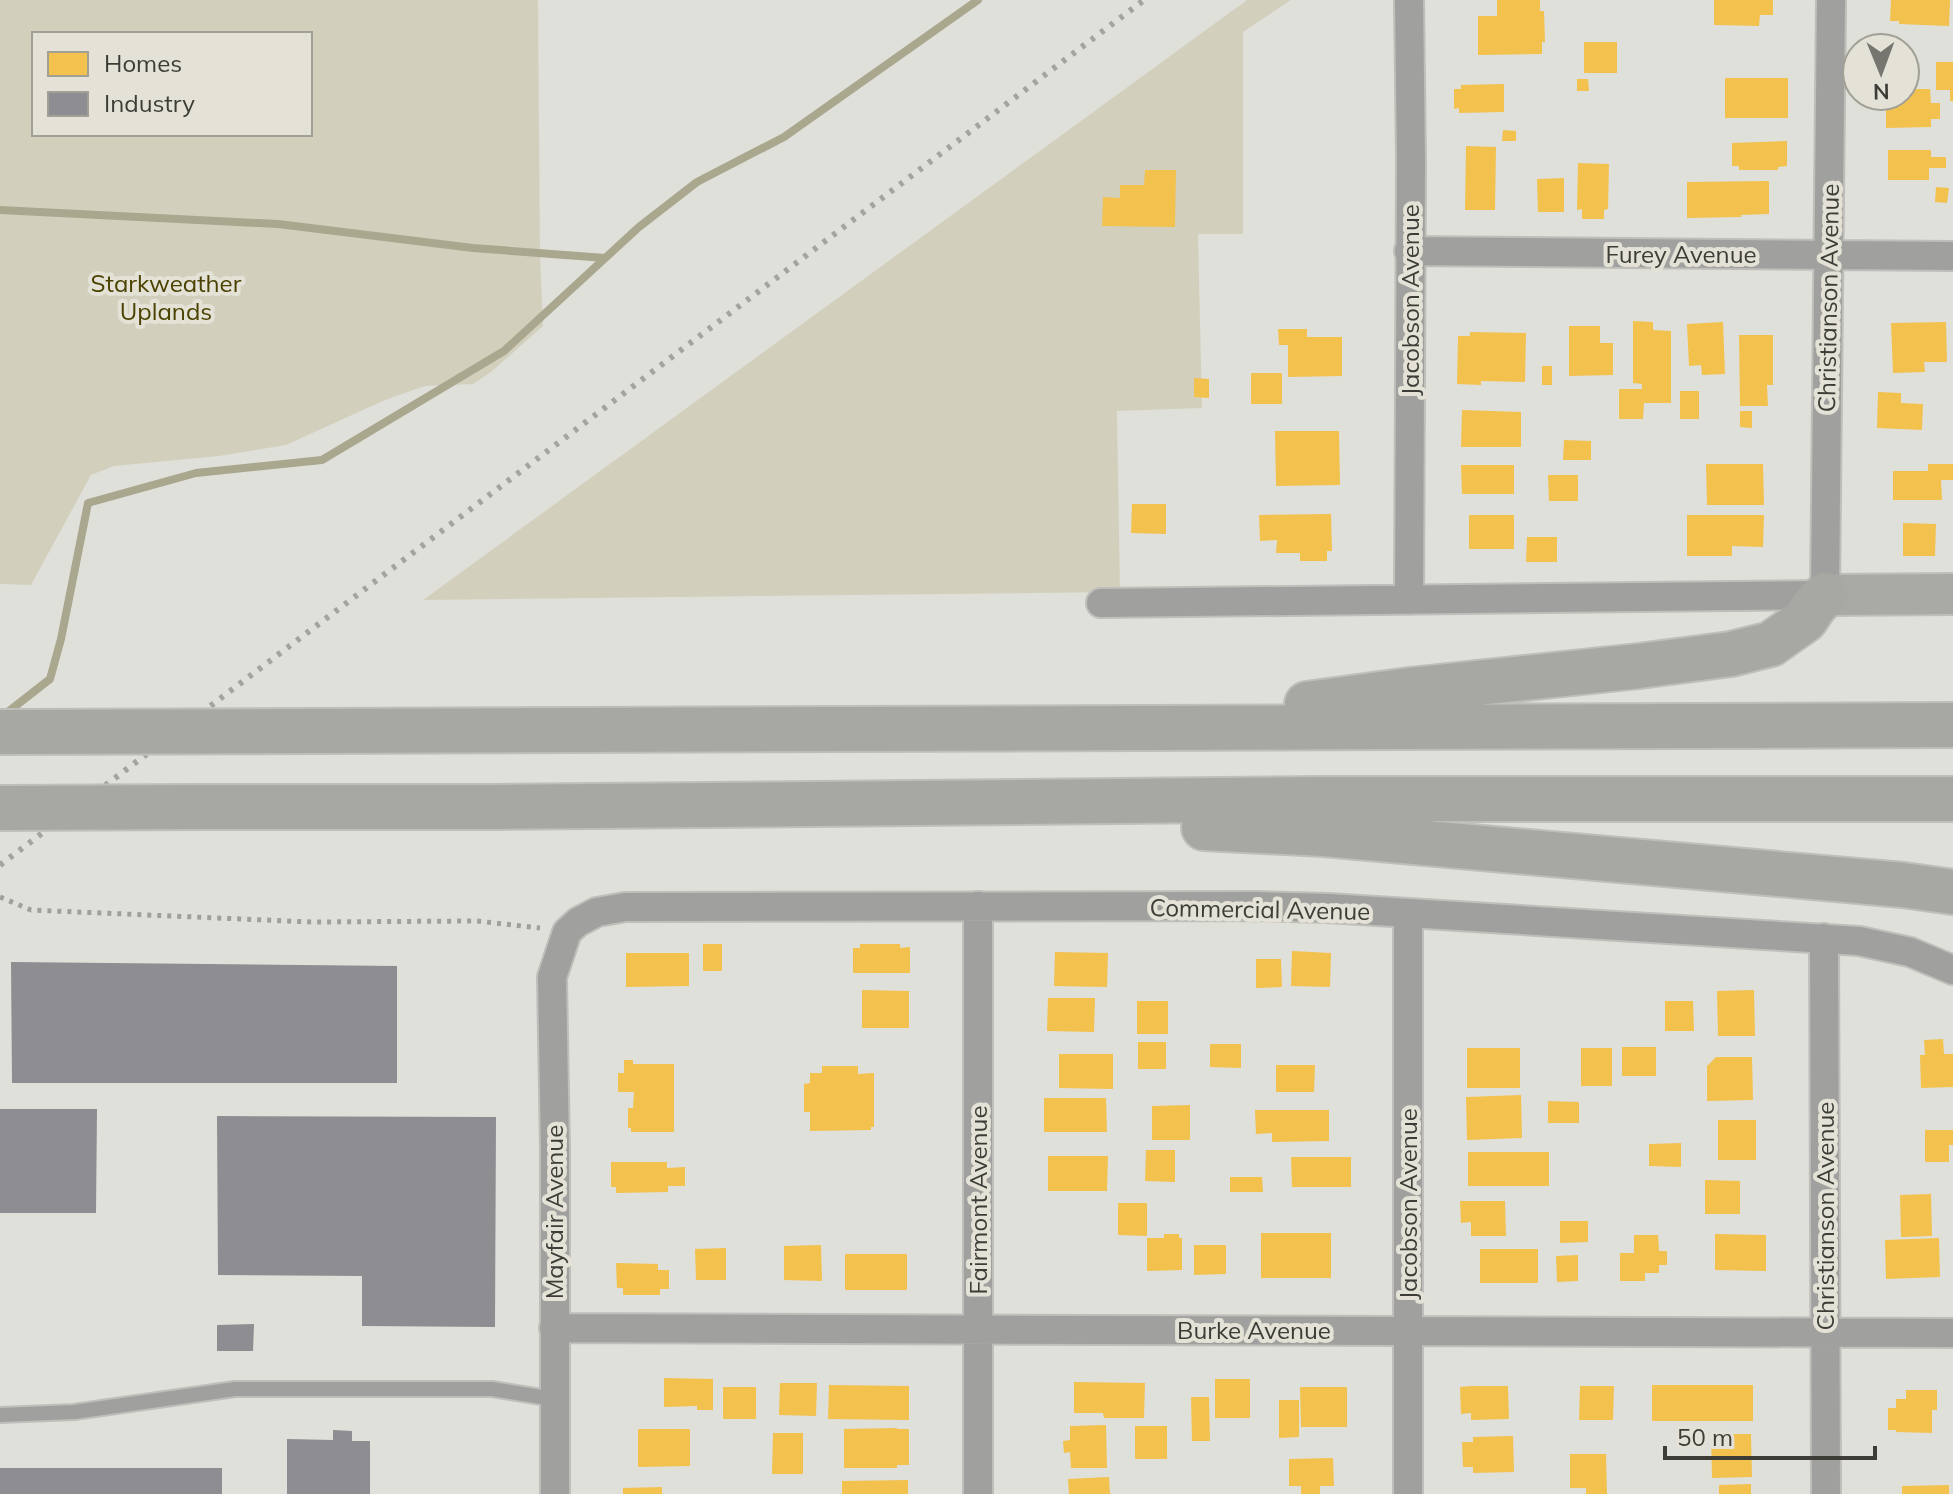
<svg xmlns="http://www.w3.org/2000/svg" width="1953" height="1494" font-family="Mulish,sans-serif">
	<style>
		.green { fill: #d2d0bd; fill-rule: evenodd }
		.homes { fill: #f2c14e }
		.industry { fill: #8d8d92 }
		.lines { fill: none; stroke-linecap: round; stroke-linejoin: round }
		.stream { stroke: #a9a78e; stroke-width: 8 }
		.lane-casing { stroke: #bfbeba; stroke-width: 18 }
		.street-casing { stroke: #bfbeba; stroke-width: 32 }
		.secondary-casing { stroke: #bfbeba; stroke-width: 44 }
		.highway-casing { stroke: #bfbeba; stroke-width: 48 }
		.path { stroke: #a09f9d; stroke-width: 5; stroke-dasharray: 4 6; stroke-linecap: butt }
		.lane { stroke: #a0a09e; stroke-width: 14 }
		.street { stroke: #a0a09e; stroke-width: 28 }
		.secondary { stroke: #a9a9a5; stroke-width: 40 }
		.highway { stroke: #a8a8a3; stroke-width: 44 }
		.rail { stroke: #a4a49f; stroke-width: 6; stroke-dasharray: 4 8; stroke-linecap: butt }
		.highway-bridge-casing { stroke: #bfbeba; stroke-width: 48; stroke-linecap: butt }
		.highway-bridge { stroke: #a8a8a3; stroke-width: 44 }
		.labels { text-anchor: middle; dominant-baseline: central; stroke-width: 8; stroke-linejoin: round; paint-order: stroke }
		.street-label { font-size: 24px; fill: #3d3c37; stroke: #e4e2d6 }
		.park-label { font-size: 24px; fill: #4a4201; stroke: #e4e2d6 }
	</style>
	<rect width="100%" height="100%" fill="#e0e0da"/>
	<path class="green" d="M0,0H538L540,255L543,326L491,372L473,384L425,386L385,400L286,445L219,456L114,466L91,475L31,585L0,584ZM34,34H310V134H34Z
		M1247,0H1291L1243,32V234H1198L1202,408L1117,411L1120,592L423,600Z"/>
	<path class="homes" d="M1497,0H1540V11H1544L1545,42H1542V54L1478,55V16H1497Z
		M1714,0H1773V15H1760L1759,26L1714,25Z
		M1891,0H1950L1949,26L1899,24V21H1890Z
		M1584,42H1617V73H1584Z
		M1936,62H1953V101H1950V90H1936Z
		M1725,78H1788V118H1725Z
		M1577,79H1588L1589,91H1577Z
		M1504,84V112L1459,113V108L1454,109V89H1461V85Z
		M1905,89H1930L1931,103H1940V119H1931V127L1886,128V96H1905Z
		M1503,130L1516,131V141H1502Z
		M1787,141V166L1778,167V170H1739V166H1732V143Z
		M1466,146L1496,147L1495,210H1465Z
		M1888,150H1931V157H1946V168H1929V180H1888Z
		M1578,163L1609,164L1608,209L1604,210V219H1582V209L1577,210Z
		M1145,170H1176L1175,227L1102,226L1103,197L1120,198V185H1144Z
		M1564,178V212H1538L1537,179Z
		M1769,181V214L1741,215V217L1687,218V182Z
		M1936,187L1949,188L1947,203L1935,202Z
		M1633,321L1653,322V330L1671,331V403H1644L1643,419H1619V389H1642V384L1633,383Z
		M1723,322L1725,374L1702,375L1701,365L1689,366L1687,324Z
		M1946,322L1947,362H1924L1925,372L1893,373L1891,323Z
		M1569,326H1600V343H1613V375L1569,376Z
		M1278,329H1307V337H1342V376L1288,377V345H1279Z
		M1470,332L1526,333L1525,382L1481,381V385L1457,384L1458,336H1470Z
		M1739,335H1773V385H1767L1768,406H1740Z
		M1542,366H1552V385H1542Z
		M1251,373H1282V404H1251Z
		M1194,378L1209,379V398L1194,397Z
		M1680,391H1699V419H1680Z
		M1878,392L1901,393V403L1923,404L1922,430L1877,428Z
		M1462,410L1521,412V447H1461Z
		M1740,411H1752V428L1740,427Z
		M1275,431H1339L1340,485L1276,486Z
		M1564,440L1591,441V460H1563Z
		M1706,464H1763L1764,505H1707Z
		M1928,464H1953V480H1941L1942,500H1893V471H1928Z
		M1461,465H1514V494H1462Z
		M1548,475H1578V501H1549Z
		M1132,504H1166V534L1131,533Z
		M1331,514L1332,551H1327V561H1300V553H1276L1277,540L1260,541L1259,515Z
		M1469,515H1514V549H1469Z
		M1687,515H1764L1763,547L1732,546V556H1687Z
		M1903,523L1936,524L1935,556H1903Z
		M1527,537H1557V562H1526Z
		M703,944H722V971H703Z
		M860,944H900V948L910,947V973H853V948H860Z
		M1292,951L1331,953L1330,987L1291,986Z
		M1055,952L1108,953L1107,987L1054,986Z
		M626,953H689V986L626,987Z
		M1256,959H1281L1282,987L1256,988Z
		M862,990L909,991V1028H862Z
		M1754,990L1755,1036H1718L1717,991Z
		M1048,998H1095L1094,1032L1047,1031Z
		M1137,1001H1168V1034H1137Z
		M1665,1001H1693L1694,1031H1665Z
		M1943,1039L1944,1054H1953V1087L1921,1088L1920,1055H1925L1924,1040Z
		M1138,1042H1166V1069H1138Z
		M1210,1044H1241V1068L1210,1067Z
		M1622,1047H1656V1076H1622Z
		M1467,1048H1520V1088H1467Z
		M1581,1048H1612V1086H1581Z
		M1059,1054H1113V1089L1059,1088Z
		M1716,1057H1752L1753,1100L1707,1101V1066Z
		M624,1060H633V1064H674V1132H631V1128H628V1108H633L634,1092H618V1073H624Z
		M1276,1065H1315L1314,1092H1276Z
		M822,1066H858V1074L874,1073V1127H871V1130L810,1131V1112H804V1084L810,1083V1073H822Z
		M1521,1095L1522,1138L1467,1140L1466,1097Z
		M1044,1098H1106L1107,1132H1044Z
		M1548,1101L1579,1102V1123H1548Z
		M1190,1105V1140H1152V1106Z
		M1255,1110H1329V1141L1272,1142V1133L1256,1134Z
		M1718,1120H1756V1160H1718Z
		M1925,1130H1953V1145H1949V1162H1925Z
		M1681,1143V1167L1649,1166V1144Z
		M1146,1150H1175V1182L1145,1181Z
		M1468,1152H1549V1186H1468Z
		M1048,1156H1108L1107,1191H1048Z
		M1291,1157H1351V1187H1292Z
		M611,1162H667V1168L685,1167V1186H668V1192L616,1193V1187H611Z
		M1230,1177H1262L1263,1192H1230Z
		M1705,1180L1740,1181V1214H1705Z
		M1931,1194L1932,1236L1901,1237L1900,1195Z
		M1460,1201H1505L1506,1236H1471V1222L1461,1223Z
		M1118,1203H1147V1236L1118,1235Z
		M1560,1221H1588V1242L1560,1243Z
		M1261,1233H1331V1278H1261Z
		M1164,1234H1179V1238H1182V1270L1147,1271V1238H1164Z
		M1715,1234L1766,1235V1271L1715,1270Z
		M1634,1235H1658L1659,1251H1667V1265H1659V1273H1645V1281H1620V1253H1634Z
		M1939,1238L1940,1277L1886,1279L1885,1240Z
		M821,1245L822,1281L784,1280V1246Z
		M1194,1245H1226V1274L1194,1275Z
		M726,1248V1280H696L695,1249Z
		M1480,1249H1538V1283H1480Z
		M845,1254H907V1290H845Z
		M1578,1255V1281L1557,1282L1556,1256Z
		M616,1263L658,1264V1270H669V1289H660V1295H623V1288H617Z
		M664,1378L713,1379V1410H697V1406L664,1407Z
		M1215,1379H1250V1418H1215Z
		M1074,1382L1145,1383L1144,1418H1104L1103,1413H1074Z
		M780,1383H817L816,1416L779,1415Z
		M829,1385L909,1386V1420L828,1419Z
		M1652,1385H1753V1421H1652Z
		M1471,1386H1508L1509,1419L1471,1420V1413L1461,1414L1460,1387Z
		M1580,1386H1614L1613,1420H1579Z
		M723,1387H756V1419H723Z
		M1300,1387H1347V1427H1301Z
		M1906,1390H1937V1410H1932V1433L1896,1432V1430H1888V1408H1896V1399H1906Z
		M1191,1397H1209L1210,1441H1192Z
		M1279,1400H1299V1437L1279,1438Z
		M1106,1425L1107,1468H1071L1070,1452L1064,1453L1063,1441L1070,1440V1426Z
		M1135,1426H1167V1459H1135Z
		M897,1428V1429H909V1465H897V1468H844V1429Z
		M638,1429H690V1466L638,1467Z
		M773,1433H803V1474H772Z
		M1711,1434H1751L1752,1477L1712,1478Z
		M1513,1436L1514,1472L1473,1473V1467H1463L1462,1442H1473V1437Z
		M1570,1454H1606L1607,1494H1586V1488H1570Z
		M1333,1458L1334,1486H1320V1494H1301V1486H1289V1459Z
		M1109,1477L1110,1494H1069L1068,1479Z
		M908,1480V1494H842V1481Z
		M1751,1484V1494H1719V1485Z
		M1949,1485V1494H1902V1486Z
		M662,1487V1494H623V1488Z"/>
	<path class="industry" d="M11,962L397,966V1083H12Z
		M0,1109H97L96,1213H0Z
		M217,1116L496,1117L495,1327L362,1326V1276L218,1275Z
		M254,1324L253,1351H217V1325Z
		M333,1430L352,1431V1441H370V1494H287V1439L333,1440Z
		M0,1468H222V1494H0Z"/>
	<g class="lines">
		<path class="stream" d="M0,210L278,224L473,248L605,258
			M4,715L50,679L61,639L88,503L196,473L322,460L504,351L639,227L697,182L784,137L978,0"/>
		<g class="lane-casing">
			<path id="lane" d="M0,1415L74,1412L235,1389H492L554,1399"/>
		</g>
		<g class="street-casing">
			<path id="street" d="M1409,251L1953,256
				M1409,600L1411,161L1409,0
				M1101,603L1825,595L1831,0
				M978,906V1494
				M1824,938L1826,1494
				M554,1328L1953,1333
				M555,1494V1151L552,977L567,932L578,922L597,912L625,907L1255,906L1328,908L1859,941L1910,952L1953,970
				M1408,1494V913"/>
		</g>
		<g class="secondary-casing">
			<path id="secondary" d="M1825,595L1953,594"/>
		</g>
		<g class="highway-casing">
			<path id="highway" d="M1307,704L1410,690L1639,666L1731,654L1771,644L1805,620L1815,605L1825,595
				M313,731L1953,725
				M199,807H495L1323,799H1953
				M1204,828L1324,834L1903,885L1953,892"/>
		</g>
		<path class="path" d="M0,897L31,910L311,922L477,921L540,928"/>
		<use href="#lane" class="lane"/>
		<use href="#street" class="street"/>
		<use href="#secondary" class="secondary"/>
		<use href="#highway" class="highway"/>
		<path class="rail" d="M0,865L1144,0"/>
		<g class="highway-bridge-casing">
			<path id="highway-bridge" d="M0,732L313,731
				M0,808L199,807"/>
		</g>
		<use href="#highway-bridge" class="highway-bridge"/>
	</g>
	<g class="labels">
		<g class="street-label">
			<text x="1681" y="254">Furey Avenue</text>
			<text transform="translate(1828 298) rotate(-89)">Christianson Avenue</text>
			<text transform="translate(1410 300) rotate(-90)">Jacobson Avenue</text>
			<text transform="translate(1260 909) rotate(1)">Commercial Avenue</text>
			<text transform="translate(978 1200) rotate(-90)">Fairmont Avenue</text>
			<text transform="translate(1408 1204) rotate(-90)">Jacobson Avenue</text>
			<text transform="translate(554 1212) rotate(-90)">Mayfair Avenue</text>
			<text transform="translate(1825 1216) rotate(-90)">Christianson Avenue</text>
			<text x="1254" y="1330">Burke Avenue</text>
		</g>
		<g class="park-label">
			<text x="166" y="283">Starkweather<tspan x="166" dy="28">Uplands</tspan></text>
		</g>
	</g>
	<rect x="32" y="32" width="280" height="104" fill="#e4e2d6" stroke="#a1a096" stroke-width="2"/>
	<rect x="48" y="52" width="40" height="24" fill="#f2c14e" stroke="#a1a096" stroke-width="2"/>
	<text x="104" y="72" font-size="24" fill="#3d3c37">Homes</text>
	<rect x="48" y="92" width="40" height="24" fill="#8d8d92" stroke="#a1a096" stroke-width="2"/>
	<text x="104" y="112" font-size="24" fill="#3d3c37">Industry</text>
	<g transform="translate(1881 72) rotate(179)"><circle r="38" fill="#e4e2d6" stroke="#a1a096" stroke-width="2"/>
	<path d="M0-6L14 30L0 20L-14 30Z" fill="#767570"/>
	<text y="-12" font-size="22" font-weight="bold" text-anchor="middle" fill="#3d3c37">N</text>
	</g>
	<path d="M1665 1446v12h210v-12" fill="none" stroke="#3d3c37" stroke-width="4"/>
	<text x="1677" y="1446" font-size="24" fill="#3d3c37" stroke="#e4e2d6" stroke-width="6" paint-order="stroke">50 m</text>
</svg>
